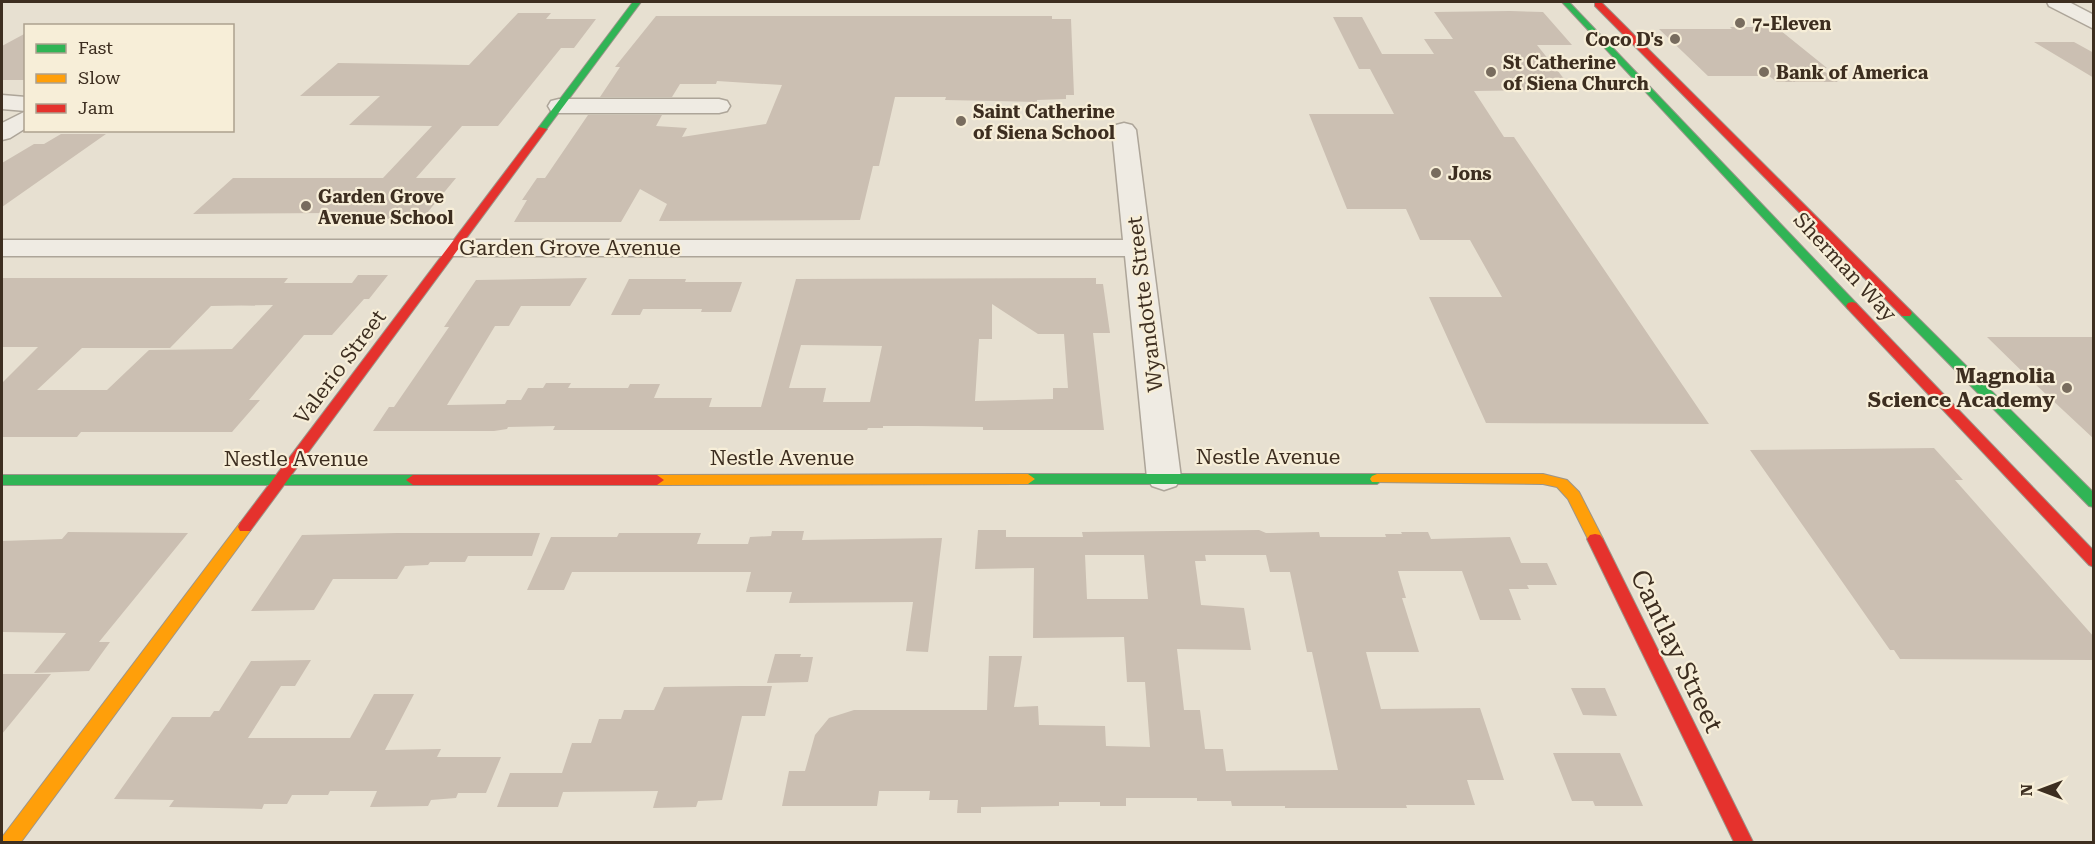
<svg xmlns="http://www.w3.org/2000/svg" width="2095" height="844" font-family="'Roboto Serif',serif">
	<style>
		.building { fill: #cbbfb2; fill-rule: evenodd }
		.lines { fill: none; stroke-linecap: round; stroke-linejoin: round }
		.street-casing { stroke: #ada599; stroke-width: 3 }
		.fast-casing { stroke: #9c958a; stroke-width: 2 }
		.slow-casing { stroke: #9c958a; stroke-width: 2 }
		.jam-casing { stroke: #9c958a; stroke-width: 2 }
		.street { fill: #efebe3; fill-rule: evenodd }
		.fast { fill: #30b455; fill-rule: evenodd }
		.slow { fill: #ff9f0a; fill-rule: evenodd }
		.jam { fill: #e5322d; fill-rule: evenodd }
		.poi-dot { fill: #786c5e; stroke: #f7eed8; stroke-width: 2 }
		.labels { text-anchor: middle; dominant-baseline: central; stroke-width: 4.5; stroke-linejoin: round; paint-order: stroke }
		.far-poi-label { font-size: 18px; font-weight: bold; fill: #3d2e20; stroke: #f7eed8; text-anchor: start }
		.street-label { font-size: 21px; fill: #3d2e20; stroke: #f7eed8 }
		.poi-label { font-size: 21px; font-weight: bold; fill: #3d2e20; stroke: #f7eed8; text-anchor: end }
		.near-street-label { font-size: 26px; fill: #3d2e20; stroke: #f7eed8 }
	</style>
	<rect width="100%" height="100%" fill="#e7e0d1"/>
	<path class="building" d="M1510,11L1543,12L1572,45H1537L1569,85L1535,88L1537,90L1474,91L1504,137H1514L1709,424L1486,423L1429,297H1502L1470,240H1420L1406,209H1347L1309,114H1394L1370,69H1359L1333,17H1362L1382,54H1434L1424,39H1453L1434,12Z
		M518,13H551L546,19H596L574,48H561L498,126H462L416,178H456L422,219H326L331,213L193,214L233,178H383L432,126L349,125L380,96H300L338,63L469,65Z
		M656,16H1052V19H1071L1074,95H1066V99L1037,100V102L945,100L946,97H895L879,166H873L860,220L659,221L667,204L640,189L621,222H514L527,200H522L537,178H545L588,115H662L656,126L687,128L682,137L766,124L782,85L717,81L716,84H680L672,97H600L620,67H615Z
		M1730,27H1776L1827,68H1820L1838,82H1777L1769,76H1708L1659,29H1732Z
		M26,33V80H2V46Z
		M2034,42H2074L2094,53V78Z
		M61,134H106L2,207V163L34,144H44Z
		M358,275H388L369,299H364L332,335H304L249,400H260L232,432H81L77,437H2V383L38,347H2V278H288L284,283H352ZM273,305L232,349L149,350L107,390H37L82,348H170L211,306Z
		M587,278L570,306H521L509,326H495L447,405L505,404L507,400H521L528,388H543L546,383H571L568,388H628L630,384H660L654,398H712L709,407H761L796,279L1096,278V284H1103L1110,333H1093L1104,430H983V427L918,426H883V428H868L867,430H553L555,426L508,427L507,429L494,431H373L389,407H394L449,327H444L476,280ZM992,304L1038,334H1064L1068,388H1053V399L975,401L979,339H992ZM801,345L882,346L870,402H823L826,388H789Z
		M629,279H686L685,282H742L731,312H701L702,309H643L640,315H611Z
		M1987,337H2094V439L2034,383Z
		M1934,448L1963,480H1955L2094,637V660L1900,659L1894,650H1890L1750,450Z
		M978,530H1006V537H1083L1082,532L1259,530L1266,533L1319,532L1320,537H1386L1385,534H1402L1401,532H1428L1431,539L1510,537L1521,563H1547L1557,585H1527L1529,589H1509L1521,620H1480L1462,571H1398L1406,598H1402L1419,652H1366L1381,709L1480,708L1504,780H1467L1475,805H1406L1407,808H1285V806H1232L1231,801H1197V798H1126V806H1100V802H1059V806L981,807V813H957L958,800H929L930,791H879L877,806H782L789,771H805L815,735L829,718L854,710H987L989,656H1022L1014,707L1038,706L1039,725L1105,726L1106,746L1150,747L1145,682H1127L1124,637L1033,638L1034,568L975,569ZM1085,555H1144L1148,599H1087ZM1205,555H1266L1270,572H1290L1307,652H1312L1338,770L1226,771L1223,749H1205L1200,710H1184L1177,649L1251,650L1244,608L1201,605L1195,561H1206Z
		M772,531H804L802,540L942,538L928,652L906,651L913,602L789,603L792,592H746L751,572H572L564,590H527L551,537H617L619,533H701L697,544H748L750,537L771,536Z
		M68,532L188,533L99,642H110L89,671L34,673L66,633L2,632V541L62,539Z
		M397,533H540L532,556H468L465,562H430L428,565L405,566L397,579H333L314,610L251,611L302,535Z
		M775,654H801L800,657H813L808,682L767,683Z
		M311,660L295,686H281L248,738H350L374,694H414L385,750L441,749L437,757H501L486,793H458L456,798L431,800L428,806L370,807L377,791H330L328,795H292L287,804H264L262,809L169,807L174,800L114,799L172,717H210L214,711H219L251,661Z
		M2,674H51L2,734Z
		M739,686H772L765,716H742L722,800L698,801L696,807L653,808L658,791L563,792L558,807H497L510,773H562L572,743H591L599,719H621L624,710H654L664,687Z
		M1571,688H1605L1617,716L1583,715Z
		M1553,753H1620L1643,806H1595L1593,801H1572Z"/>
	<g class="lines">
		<g class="street-casing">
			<path id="street" d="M2047,2H2069L2094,15V29L2049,6Z
				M2,95L26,97V111L2,109Z
				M559,99H719L727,101L730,106L727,111L719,113H559L551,111L548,106L551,101Z
				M26,111V128L10,138L2,140V123Z
				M1124,123L1132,125L1136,130L1181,478L1176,486L1164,490L1152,486L1147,478L1125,256H2V240H1123L1112,130L1116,125Z"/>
		</g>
		<g class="fast-casing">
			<path id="fast" d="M633,2H641L545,131H539V127Z
				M1562,2H1569L1856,303L1858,306L1856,309H1848Z
				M1906,309L1910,310L2094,493V507L2089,506L1902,316L1900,313Z
				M1028,474H1377L1384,479L1377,484H1028L1021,479Z
				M2,475H413L420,480L413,485H2Z"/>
		</g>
		<g class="slow-casing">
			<path id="slow" d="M1028,474L1035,479L1028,484L657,485L650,480L657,475Z
				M1377,474H1543L1567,480L1579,492L1603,539L1600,543H1590L1568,499L1557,487L1543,484L1372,482L1370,479L1372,476Z
				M245,522L250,523L252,527L250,531L21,842H2L3,836L240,523Z"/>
		</g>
		<g class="jam-casing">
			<path id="jam" d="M1595,2H1601L1910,310L1912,313L1910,316H1902L1595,6Z
				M539,127L547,129L250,531H240L238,527L240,523Z
				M1852,302L1856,303L2094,551V567L2089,565L1848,309L1846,306L1848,303Z
				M413,475H657L664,480L657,485H413L406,480Z
				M1595,534L1600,535L1603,539L1753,842H1734L1587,539L1590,535Z"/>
		</g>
		<use href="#street" class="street"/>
		<use href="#fast" class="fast"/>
		<use href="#slow" class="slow"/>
		<use href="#jam" class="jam"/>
	</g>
	<g class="poi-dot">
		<circle cx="1740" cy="23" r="6"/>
		<circle cx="1675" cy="39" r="6"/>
		<circle cx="1491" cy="72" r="6"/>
		<circle cx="1764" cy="72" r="6"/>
		<circle cx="961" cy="121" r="6"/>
		<circle cx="1436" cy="173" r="6"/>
		<circle cx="306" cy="206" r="6"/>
		<circle cx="2067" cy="388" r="6"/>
	</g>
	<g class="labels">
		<g class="far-poi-label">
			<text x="1752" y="23">7-Eleven</text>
			<text x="1663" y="39" text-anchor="end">Coco D's</text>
			<text x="1503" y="62">St Catherine<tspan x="1503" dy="21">of Siena Church</tspan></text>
			<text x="1776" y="72">Bank of America</text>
			<text x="973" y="111">Saint Catherine<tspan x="973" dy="21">of Siena School</tspan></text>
			<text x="1448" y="173">Jons</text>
			<text x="318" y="196">Garden Grove<tspan x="318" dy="21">Avenue School</tspan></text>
		</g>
		<g class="street-label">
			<text x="570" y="248">Garden Grove Avenue</text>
			<text transform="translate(1845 267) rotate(47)">Sherman Way</text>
			<text transform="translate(1145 304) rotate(-97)">Wyandotte Street</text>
			<text transform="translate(340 367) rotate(-53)">Valerio Street</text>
			<text x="1268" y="457">Nestle Avenue</text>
			<text x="782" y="458">Nestle Avenue</text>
			<text x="296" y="459">Nestle Avenue</text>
		</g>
		<g class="poi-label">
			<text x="2055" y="376">Magnolia<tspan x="2055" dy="24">Science Academy</tspan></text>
		</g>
		<g class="near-street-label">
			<text transform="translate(1677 651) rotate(64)">Cantlay Street</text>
		</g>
	</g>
	<rect width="2095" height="844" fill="none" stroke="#3d2e20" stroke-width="6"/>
	<rect x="24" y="24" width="210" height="108" fill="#f7eed8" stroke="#ada18e" stroke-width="1.5"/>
	<rect x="36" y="44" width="30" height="9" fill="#30b455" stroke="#ada18e" stroke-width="1.5"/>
	<text x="78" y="54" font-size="18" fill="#3d2e20">Fast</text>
	<rect x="36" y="74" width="30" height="9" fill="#ff9f0a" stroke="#ada18e" stroke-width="1.5"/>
	<text x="78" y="84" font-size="18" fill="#3d2e20">Slow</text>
	<rect x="36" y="104" width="30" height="9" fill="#e5322d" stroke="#ada18e" stroke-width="1.5"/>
	<text x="78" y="114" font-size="18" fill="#3d2e20">Jam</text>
	<g transform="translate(2041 790) rotate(270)" stroke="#f7eed8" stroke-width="4.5" paint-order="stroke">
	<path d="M0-4.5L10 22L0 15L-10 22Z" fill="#3d2e20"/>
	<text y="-9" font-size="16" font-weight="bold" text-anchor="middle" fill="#3d2e20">N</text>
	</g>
</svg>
